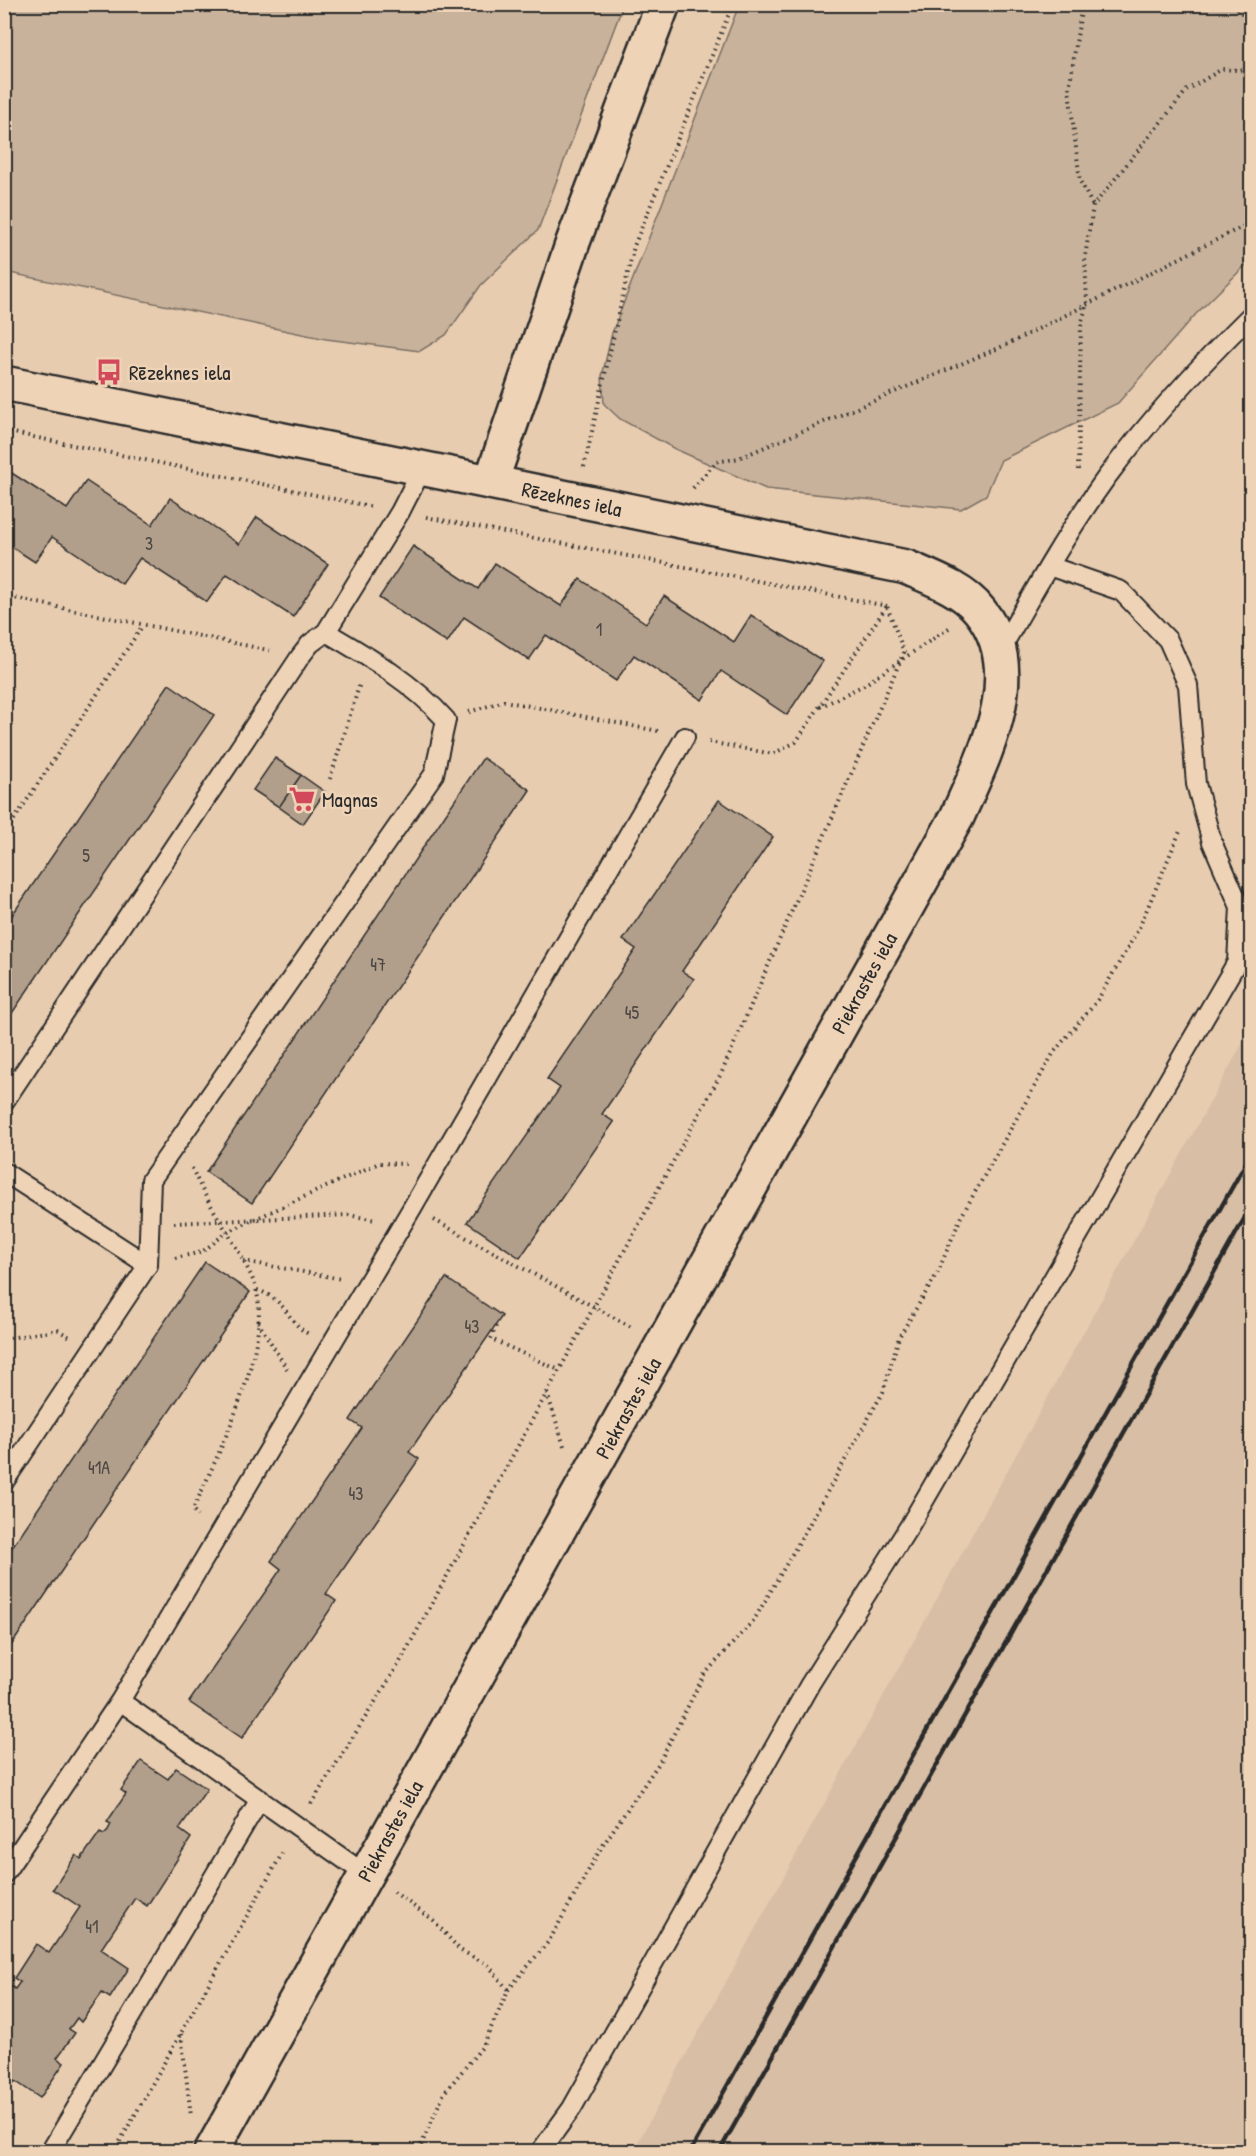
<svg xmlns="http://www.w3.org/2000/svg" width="1256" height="2156" font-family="'Patrick Hand',sans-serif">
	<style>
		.built { fill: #d7bea5 }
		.green { fill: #c8b29b; stroke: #7a6e63; stroke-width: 1.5 }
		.building { fill: #b29f8b; stroke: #2b2b2b; stroke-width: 1.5 }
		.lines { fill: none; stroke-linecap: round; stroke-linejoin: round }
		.service-casing { stroke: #2b2b2b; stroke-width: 22 }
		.minor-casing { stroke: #2b2b2b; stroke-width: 38 }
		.path { stroke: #2b2b2b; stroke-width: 4; stroke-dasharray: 1.5 4.5; stroke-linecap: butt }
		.service { stroke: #efd3b6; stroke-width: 18 }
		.minor { stroke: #efd3b6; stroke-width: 33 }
		.rail { stroke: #2b2b2b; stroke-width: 4.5 }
		.labels { text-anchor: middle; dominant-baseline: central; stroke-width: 5; stroke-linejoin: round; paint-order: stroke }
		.number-label { font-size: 18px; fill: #4d4843 }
		.poi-label { font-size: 21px; fill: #2b2b2b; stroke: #efd3b6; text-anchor: start }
		.street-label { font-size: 21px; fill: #2b2b2b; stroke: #efd3b6 }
	</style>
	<rect width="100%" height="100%" fill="#e7ccb0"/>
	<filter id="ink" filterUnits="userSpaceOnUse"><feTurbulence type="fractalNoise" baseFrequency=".0167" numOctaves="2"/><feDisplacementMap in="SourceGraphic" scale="12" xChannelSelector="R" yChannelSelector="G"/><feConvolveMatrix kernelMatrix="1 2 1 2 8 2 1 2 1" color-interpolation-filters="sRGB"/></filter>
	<g filter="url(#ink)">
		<path class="built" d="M1251,1028V2151H633Z"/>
		<path class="green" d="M5,4H623V5L538,230L481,285L446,335L420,351L326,339L5,272Z
			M739,5H1251V260L1196,314L1118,403L1001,460L986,495L961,509L766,489L675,449L620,419L604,404L602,376L612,333Z"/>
		<path class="building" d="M4,468L67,509L86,481L152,525L170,498L239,544L257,517L328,564L293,617L227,574L207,602L140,558L122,584L52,537L35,562L4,542Z
			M413,546L478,589L495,563L561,606L580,579L646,623L664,596L734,642L751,615L823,661L787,715L721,671L702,700L634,655L616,681L546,635L529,660L464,617L447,643L379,598Z
			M169,684L214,715L4,1025V927Z
			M275,758L301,775L279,807L253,790Z
			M483,758L530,790L252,1203L206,1172Z
			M301,775L325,792L303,824L279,807Z
			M719,800L773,837L682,971L694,979L602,1114L614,1122L520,1258L467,1222L560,1088L547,1079L636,949L623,940Z
			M205,1262L250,1292L4,1656V1559Z
			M446,1278L502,1316L409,1452L419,1459L326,1594L336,1601L242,1738L189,1702L281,1569L271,1561L362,1428L350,1420Z
			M141,1761L168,1779L176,1768L207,1789L179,1829L191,1838L147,1906L135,1898L101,1949L129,1968L110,1998L102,1993L81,2022L77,2018L69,2029L75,2033L57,2058L64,2063L40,2098L15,2081L4,2096V1989L8,1984L15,1989L20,1982L14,1978L36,1944L49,1953L80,1907L53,1889L76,1855L81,1859L100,1832L104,1834L108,1830L111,1824L107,1822L126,1794L121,1790Z"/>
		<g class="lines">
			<g class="service-casing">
				<path id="service" d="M1001,649C1034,591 1067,532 1106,478C1150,419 1200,365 1252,314
					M4,1102L300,657L310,644L326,632L400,512L422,469
					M4,1172L148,1265
					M4,1482L148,1265L151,1180L434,774L446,720C413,683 369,657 326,632
					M120,1701L365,1874
					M4,1874L120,1701L412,1208L685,737
					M50,2152L260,1799
					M540,2152L572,2108L810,1684L910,1525L1237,962L1240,907L1212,842L1196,784L1188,685L1168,640L1121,591L1049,566"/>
			</g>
			<g class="minor-casing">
				<path id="minor" d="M4,383L906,567C931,578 963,589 980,611C1029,672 984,756 957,817L211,2152
					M491,482L573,242L663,4"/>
			</g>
			<path class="path" d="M1082,4L1069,90L1080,181L1093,206
				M1233,4L1252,24
				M4,431L374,507
				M584,467L634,246L733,4
				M1078,470L1081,326L1087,303L1085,257L1093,206L1187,90L1222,69L1252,71
				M693,488L716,462L739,458L1008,344L1252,222
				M426,517L887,606
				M4,596L273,651
				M820,707L864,685L949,628
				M469,712L504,701L658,731
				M709,742L773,754L796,742L886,607
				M330,779L360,683
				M4,835L143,625
				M192,1168C208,1207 236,1241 253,1280C278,1337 217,1456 193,1510L198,1516
				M434,1220L633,1328
				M174,1223L348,1215L376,1220
				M175,1258L202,1252L226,1233L255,1219L379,1163L409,1164
				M243,1261L342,1279
				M257,1290C288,1300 287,1323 309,1334
				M258,1322L287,1369
				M496,1326L491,1339L559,1370
				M4,1339L58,1330L70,1337
				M547,1393L565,1449
				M311,1804L400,1662L722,1072L904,652L887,606
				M394,1892L434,1921L460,1950L488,1965L508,1990L483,2046L444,2093L418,2152
				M508,1990L549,1941L601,1848L659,1763L704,1675L754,1620L806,1530L883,1392L899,1337L937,1274L961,1217L1054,1052L1097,1001L1139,928L1181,829
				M181,2034L191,2116
				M114,2152L284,1850"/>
			<use href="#service" class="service"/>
			<use href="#minor" class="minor"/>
			<path class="rail" d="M690,2152L1252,1152
				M719,2152L1252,1205"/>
		</g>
	</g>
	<defs>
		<g id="bus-bare" transform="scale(2.07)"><path d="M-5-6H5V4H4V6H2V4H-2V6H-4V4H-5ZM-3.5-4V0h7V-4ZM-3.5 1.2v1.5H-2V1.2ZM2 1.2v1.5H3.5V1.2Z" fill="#d1495b" stroke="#efd3b6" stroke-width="2.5" paint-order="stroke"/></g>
		<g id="supermarket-bare" transform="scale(2.07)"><path d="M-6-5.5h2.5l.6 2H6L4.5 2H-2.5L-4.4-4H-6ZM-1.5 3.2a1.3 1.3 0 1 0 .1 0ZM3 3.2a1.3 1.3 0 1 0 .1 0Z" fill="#d1495b" stroke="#efd3b6" stroke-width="2.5" paint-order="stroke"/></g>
	</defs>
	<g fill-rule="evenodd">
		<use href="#bus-bare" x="109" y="372"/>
		<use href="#supermarket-bare" x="302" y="799"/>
	</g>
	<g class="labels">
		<g class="number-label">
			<text x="149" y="543">3</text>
			<text x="599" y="629">1</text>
			<text x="86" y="855">5</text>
			<text x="378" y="964">47</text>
			<text x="632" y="1012">45</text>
			<text x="472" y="1326">43</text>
			<text x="99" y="1467">41A</text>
			<text x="356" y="1493">43</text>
			<text x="92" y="1926">41</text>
		</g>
		<g class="poi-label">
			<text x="129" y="372">Rēzeknes iela</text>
			<text x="322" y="799">Magnas</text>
		</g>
		<g class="street-label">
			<text transform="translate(572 499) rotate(12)">Rēzeknes iela</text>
			<text transform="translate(864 983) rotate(-61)">Piekrastes iela</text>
			<text transform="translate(628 1408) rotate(-61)">Piekrastes iela</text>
			<text transform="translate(390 1831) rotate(-61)">Piekrastes iela</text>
		</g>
	</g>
	<rect width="1256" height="2156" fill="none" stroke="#efd3b6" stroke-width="24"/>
	<rect x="12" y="12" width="1232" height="2132" fill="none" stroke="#2b2b2b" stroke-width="2" filter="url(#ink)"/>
</svg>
